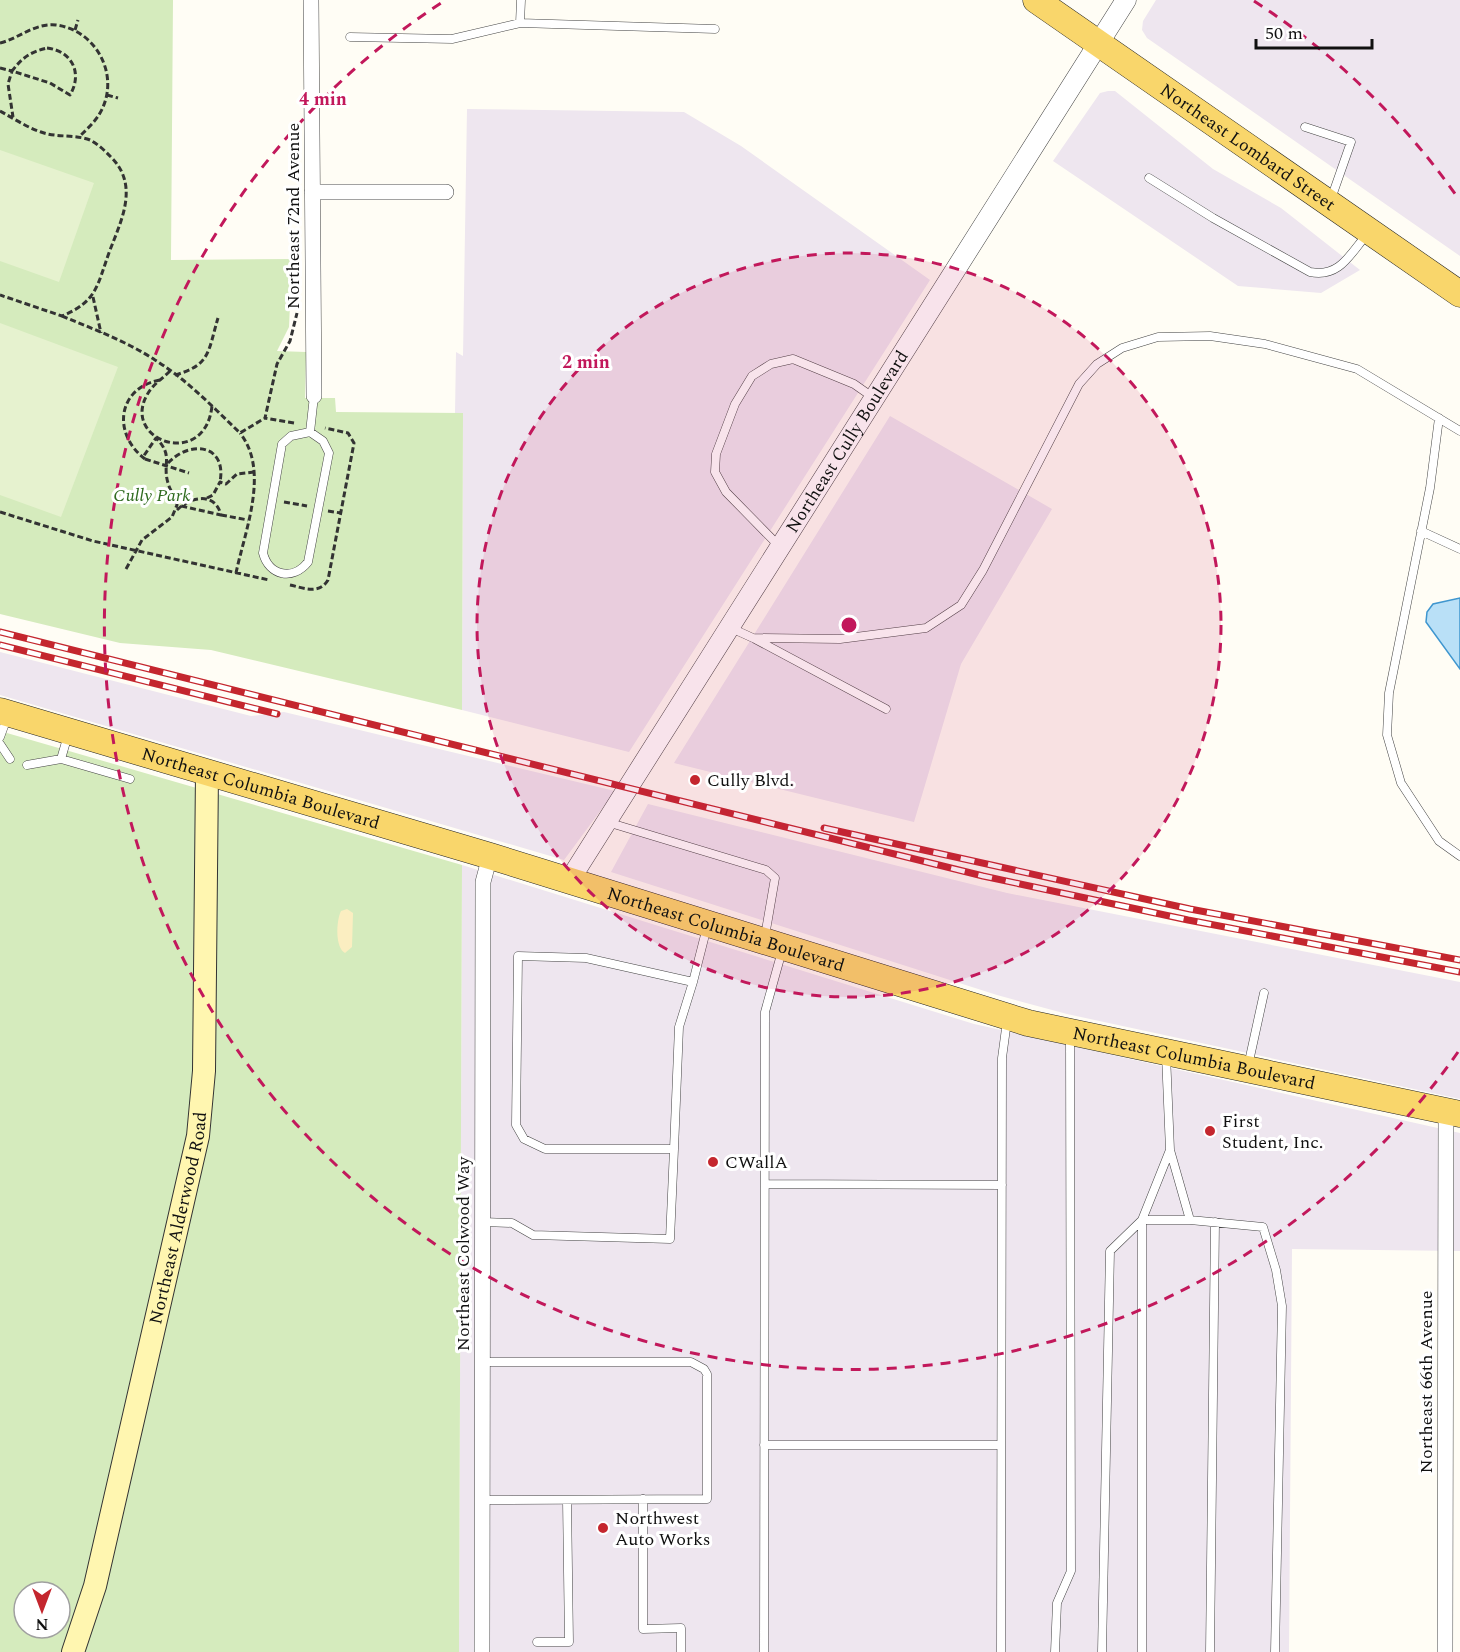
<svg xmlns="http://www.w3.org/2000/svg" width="1460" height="1652" font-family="Spectral,serif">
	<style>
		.industrial { fill: #eee6ef }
		.green { fill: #d5ebbd; fill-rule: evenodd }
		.sand { fill: #fbeec1 }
		.pitch { fill: #e6f2cf }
		.water { fill: #b9e0f7; stroke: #3f96cf; stroke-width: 1.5 }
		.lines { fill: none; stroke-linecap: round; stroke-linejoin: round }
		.service-casing { stroke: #444; stroke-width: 9 }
		.minor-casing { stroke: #444; stroke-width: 16 }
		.tertiary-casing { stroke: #444; stroke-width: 21 }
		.secondary-casing { stroke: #333; stroke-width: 24 }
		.primary-casing { stroke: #222; stroke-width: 27 }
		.path { stroke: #333; stroke-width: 3; stroke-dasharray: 6 3; stroke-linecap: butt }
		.service { stroke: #fff; stroke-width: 8 }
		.minor { stroke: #fff; stroke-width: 15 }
		.tertiary { stroke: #fff; stroke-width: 20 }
		.secondary { stroke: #fff6b0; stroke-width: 22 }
		.primary { stroke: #f9d66b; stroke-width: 26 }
		.rail-casing { stroke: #c4262e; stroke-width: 7 }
		.rail { stroke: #fff; stroke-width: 4.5; stroke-dasharray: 14; stroke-linecap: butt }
		.path-bridge { stroke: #333; stroke-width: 3; stroke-dasharray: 6 3; stroke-linecap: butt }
		.ring { fill: none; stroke: #c2185b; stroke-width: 3; stroke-dasharray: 10 8 }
		.poi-dot { fill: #c4262e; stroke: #fff; stroke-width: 2 }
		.labels { text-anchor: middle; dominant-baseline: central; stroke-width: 6; stroke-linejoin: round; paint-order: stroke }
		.street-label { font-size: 18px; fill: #111; stroke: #fff }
		.park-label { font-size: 18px; font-style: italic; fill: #2f6b1f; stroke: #fff }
		.poi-label { font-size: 18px; fill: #111; stroke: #fff; text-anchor: start }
		.centre { fill: #c2185b; stroke: #fff; stroke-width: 3 }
		.ring-label { font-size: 18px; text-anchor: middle; font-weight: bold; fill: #c2185b; stroke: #fff; stroke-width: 6; stroke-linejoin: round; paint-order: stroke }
	</style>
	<rect width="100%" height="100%" fill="#fffdf5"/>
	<path class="industrial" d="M1156,0H1460V256L1147,38L1142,30L1143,21Z
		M1108,91H1115L1213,169L1281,208L1360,270L1321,293L1238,286L1053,161L1100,93Z
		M467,109L684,112L741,146L930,280L629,752L462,710L463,413H455L456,352L463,356Z
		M890,416L1052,509L961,664L914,822L674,763Z
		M0,652L251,716L284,712L615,791L564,860L0,695Z
		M648,804L1007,893L1460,982V1099L1067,1014L997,995L611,872Z
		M462,865L974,1024L1460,1133V1251L1292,1249L1289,1652H459Z"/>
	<path class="green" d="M0,0H173L171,260L292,259L289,327L277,351L306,352L305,398H335L336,412L463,413L462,710L211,650L120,643L0,614Z
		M0,731L462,865L459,1652H0ZM24,1592H60V1628H24Z"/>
	<path class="sand" d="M347,909L353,913L352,947L345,953C335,948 336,921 341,911Z"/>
	<path class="pitch" d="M0,150L94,183L59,282L0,261Z
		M0,323L118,367L61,517L0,495Z"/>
	<path class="water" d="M1460,598V669L1426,622L1427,612L1433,604Z"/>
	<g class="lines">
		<g class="service-casing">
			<path id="service" d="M520,23L521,0
				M350,37L452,39L520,23L715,29
				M1305,127L1351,142L1331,199
				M1149,178L1213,218L1310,272C1340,278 1350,254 1368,233
				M1439,418L1430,488L1389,693L1387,735L1401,783L1439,841L1460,856
				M310,432L291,436L282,444L263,553C269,576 293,581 308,562L329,453L323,441L310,432L314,396
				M1421,531L1460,549
				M779,546L726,492L715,472L716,454L735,404L752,376L771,364L793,359L854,384L874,398
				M731,628L753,638L840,639L926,628L961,605L983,570L1079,384L1097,364L1122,348L1158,337L1210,336L1265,344L1357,369L1460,431
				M755,639L886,709
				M0,737L7,718
				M0,744L10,759
				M61,759L130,779
				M27,765L61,759L68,735
				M607,822L766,870L775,878L765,936
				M693,982L679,1027L674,1149H545L524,1139L516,1125L518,956L586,958L693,982L707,927
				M1166,1055L1170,1150L1190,1220
				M1248,1066L1264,993
				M765,1184L1002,1185
				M483,1222L512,1223L533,1235L670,1239L674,1149
				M764,1445H1001
				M643,1499V1629L681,1628V1652
				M482,1500L707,1499V1374L704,1369L691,1362H483
				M537,1642H569L567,1500
				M764,1652L765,1012L782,951
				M1001,1652L1002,1058L1007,1021
				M1055,1652L1057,1603L1071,1571L1070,1036
				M1102,1652L1110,1251L1142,1220L1170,1150
				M1142,1652V1220H1190L1263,1227L1276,1270L1282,1306L1275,1652
				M1210,1652L1215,1222"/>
		</g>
		<g class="minor-casing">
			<path id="minor" d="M311,0L314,396
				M312,192H446
				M482,1652L483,882L490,856
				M1445,1652L1446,1111"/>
		</g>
		<g class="tertiary-casing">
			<g id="tertiary">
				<path id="s1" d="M569,881L1126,0"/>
			</g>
		</g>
		<g class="secondary-casing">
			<g id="secondary">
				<path id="s2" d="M73,1652L95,1586L198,1136L204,1071L207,773"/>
			</g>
		</g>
		<g class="primary-casing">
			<g id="primary">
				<path id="s3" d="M1036,0L1460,294"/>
				<path id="s4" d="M0,711L490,856L1028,1023L1460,1114"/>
			</g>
		</g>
		<path class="path" d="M75,30L78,20
			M0,43C20,38 34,23 56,25C97,30 121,77 100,113C95,122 86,130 79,137
			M47,48C72,51 83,73 70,95L50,83L12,71C22,58 30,52 47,48Z
			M0,68L12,71L8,84L13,117
			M107,95L118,98
			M0,111C13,118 26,127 41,132C57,138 74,134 90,140C98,144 105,151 111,157C139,185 122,219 110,250C97,285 98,301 62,316L0,295
			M93,297L101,333
			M62,316C93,329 126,341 155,360C186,379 213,407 240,433L265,418
			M170,371C162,379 152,385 147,395C121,441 205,470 212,406
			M175,375C211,365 208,351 218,318
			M294,423L265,418L277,364L290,341L297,313
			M145,459C112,434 117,388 160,380
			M168,463C191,439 227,445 220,482
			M207,498L213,495L220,482L226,484L237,474L254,472
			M284,502L307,506
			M177,510C190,497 215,491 221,515L181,506
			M328,511L341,513
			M0,512L93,541L269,580
			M221,515L248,520
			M126,569L142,540L172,517L177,505C176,497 170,491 168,483C162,463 174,456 156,438L143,457
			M236,573C245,530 270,471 240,433
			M290,585C304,588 319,595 328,580L354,443L348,433L325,428"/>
		<use href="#service" class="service"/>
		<use href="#minor" class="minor"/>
		<use href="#tertiary" class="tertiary"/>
		<use href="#secondary" class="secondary"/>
		<use href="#primary" class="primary"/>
		<g class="rail-casing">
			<path id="rail" d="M0,632L983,876L1188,920L1460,972
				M0,645L277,714
				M824,828L1190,909L1460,960"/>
		</g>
		<use href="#rail" class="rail"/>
		<path class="path-bridge" d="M145,459L189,473"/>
	</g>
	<circle cx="849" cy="625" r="372" fill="#c2185b" fill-opacity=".12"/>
	<g class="ring">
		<circle cx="849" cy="625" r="372"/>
		<path d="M1458 1052A744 744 0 1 1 444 1M1254 1A744 744 0 0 1 1458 198"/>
	</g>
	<g class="poi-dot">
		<circle cx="695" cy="780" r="6"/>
		<circle cx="1210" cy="1131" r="6"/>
		<circle cx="713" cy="1162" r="6"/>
		<circle cx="603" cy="1528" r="6"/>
	</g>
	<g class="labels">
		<g class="street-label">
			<text stroke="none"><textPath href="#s3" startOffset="258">Northeast Lombard Street</textPath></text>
			<text transform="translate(293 216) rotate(-90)">Northeast 72nd Avenue</text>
			<text stroke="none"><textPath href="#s1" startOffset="520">Northeast Cully Boulevard</textPath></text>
			<text stroke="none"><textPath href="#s4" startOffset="272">Northeast Columbia Boulevard</textPath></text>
			<text stroke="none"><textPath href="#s4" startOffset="758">Northeast Columbia Boulevard</textPath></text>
			<text stroke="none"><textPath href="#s4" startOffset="1244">Northeast Columbia Boulevard</textPath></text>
			<text stroke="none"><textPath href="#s2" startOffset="447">Northeast Alderwood Road</textPath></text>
			<text transform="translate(463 1254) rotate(-90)">Northeast Colwood Way</text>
			<text transform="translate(1426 1382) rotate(-90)">Northeast 66th Avenue</text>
		</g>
		<g class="park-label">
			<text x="152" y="495">Cully Park</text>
		</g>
		<g class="poi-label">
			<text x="707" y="780">Cully Blvd.</text>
			<text x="1222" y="1121">First<tspan x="1222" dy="21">Student, Inc.</tspan></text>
			<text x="725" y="1162">CWallA</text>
			<text x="615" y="1518">Northwest<tspan x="615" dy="21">Auto Works</tspan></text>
		</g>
	</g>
	<circle cx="849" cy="625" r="9" class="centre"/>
	<g class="ring-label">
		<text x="323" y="105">4 min</text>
		<text x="586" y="368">2 min</text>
	</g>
	<g transform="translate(42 1610) rotate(180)"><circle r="28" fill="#ffffff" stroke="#a0a0a0" stroke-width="1.5"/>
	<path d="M0-4.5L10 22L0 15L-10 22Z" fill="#c4262e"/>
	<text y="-9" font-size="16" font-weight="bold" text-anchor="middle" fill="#111111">N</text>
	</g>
	<path d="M1256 39v9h116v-9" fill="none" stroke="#111111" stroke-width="3"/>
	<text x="1265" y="39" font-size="18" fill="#111111" stroke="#ffffff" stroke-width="4.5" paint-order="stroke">50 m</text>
</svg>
